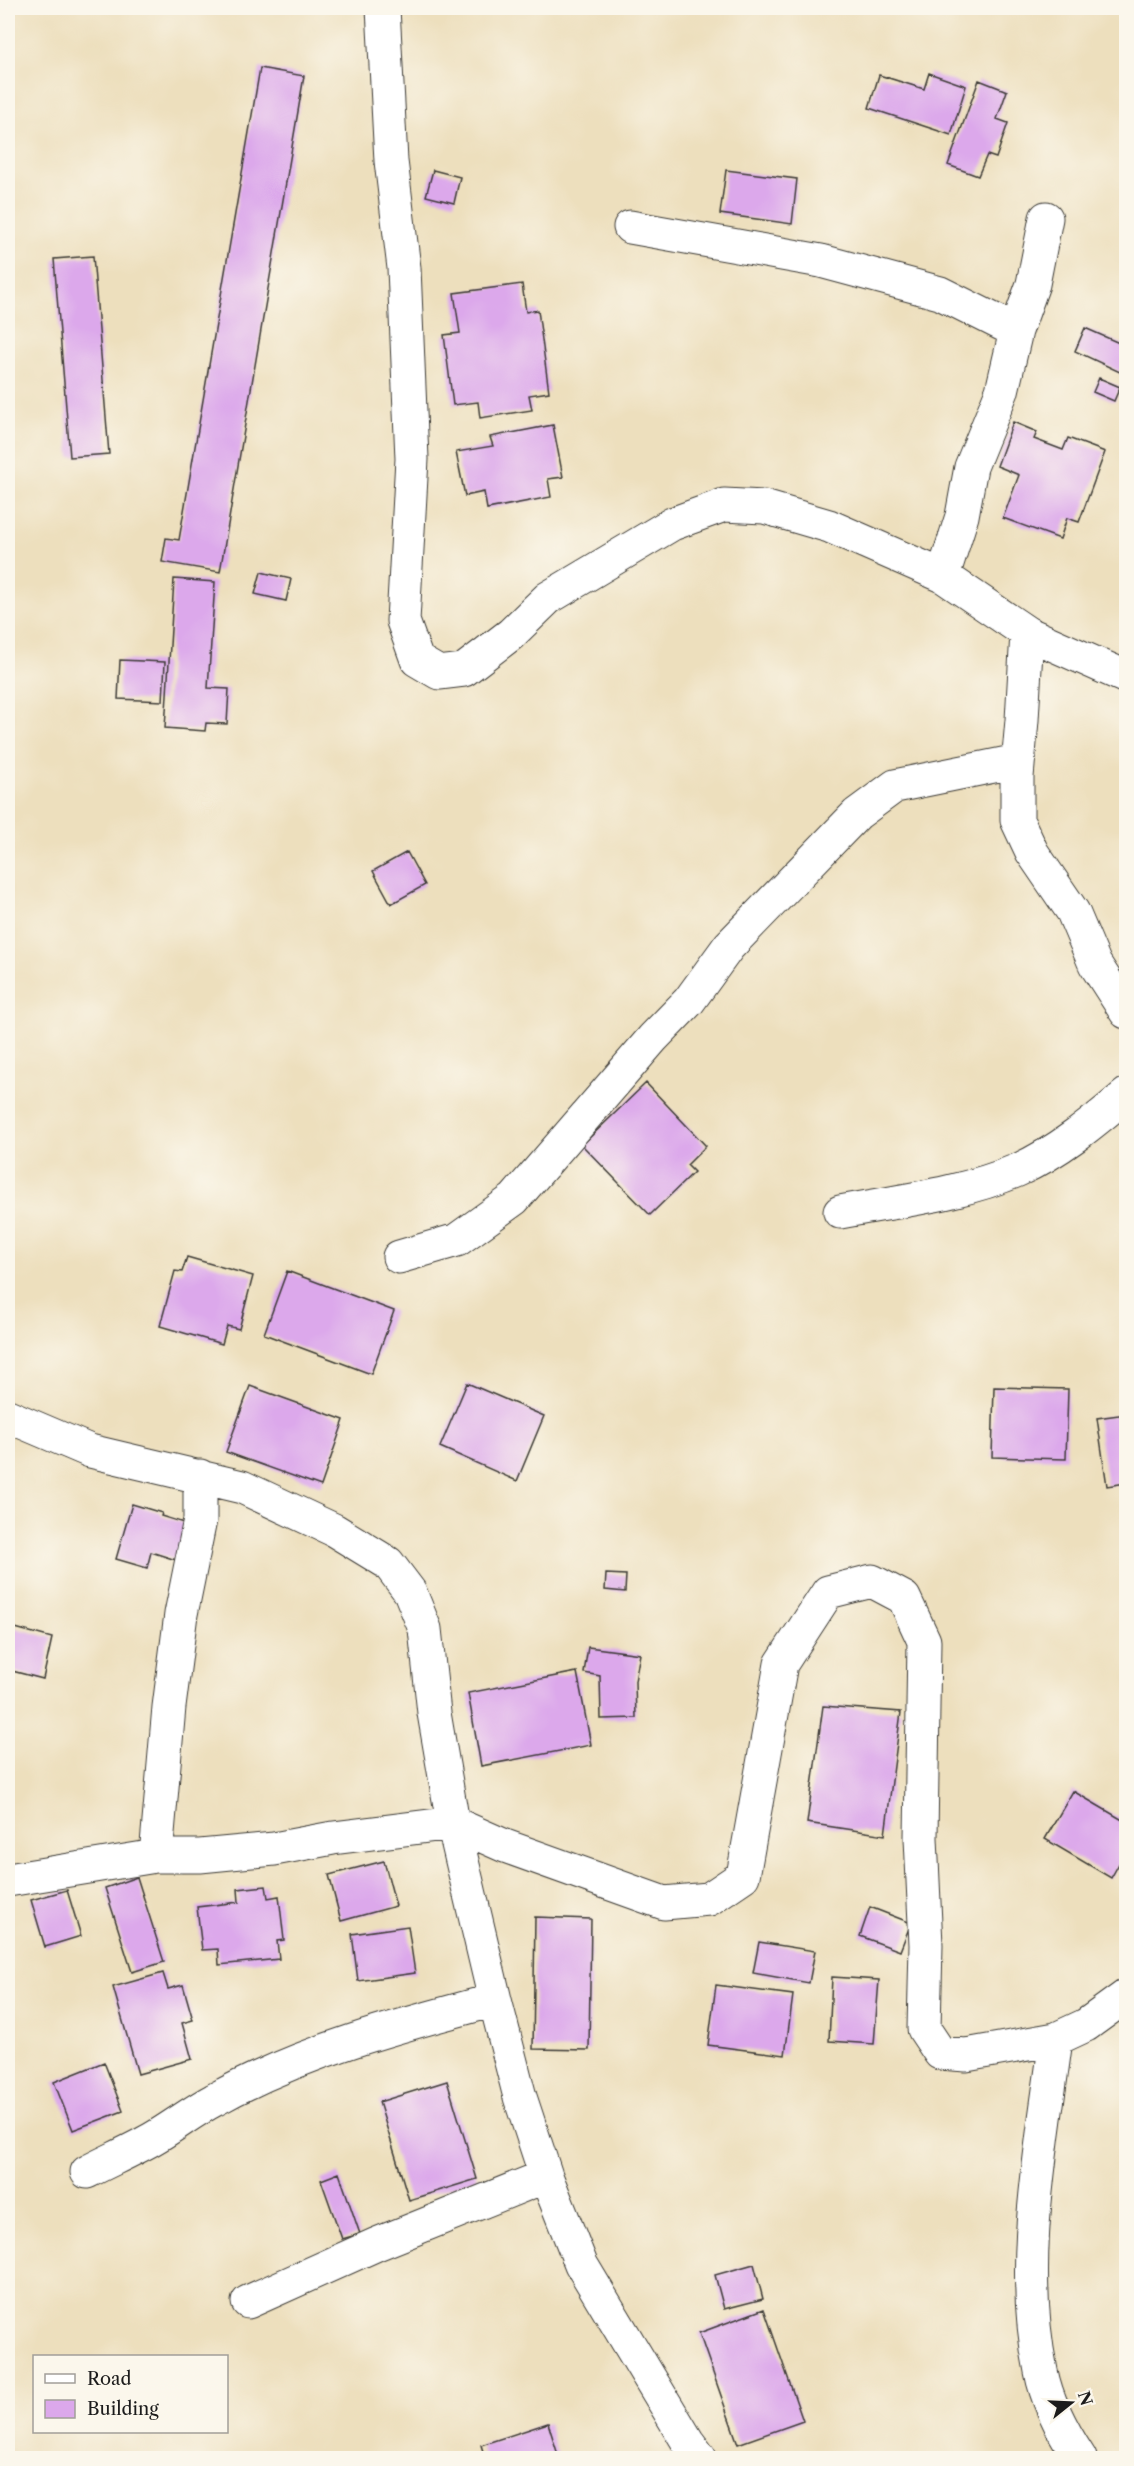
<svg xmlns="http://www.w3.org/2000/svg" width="1134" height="2466" font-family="'Libre Caslon Text',serif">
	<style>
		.building { fill: #dca8eb }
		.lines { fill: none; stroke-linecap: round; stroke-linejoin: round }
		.minor-casing { stroke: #3b3934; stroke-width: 35 }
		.minor { stroke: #fff; stroke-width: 33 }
	</style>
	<rect width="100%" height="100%" fill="#fbf7ec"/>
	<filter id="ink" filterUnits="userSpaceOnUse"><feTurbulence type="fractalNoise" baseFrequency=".0167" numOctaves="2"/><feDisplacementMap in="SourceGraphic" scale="12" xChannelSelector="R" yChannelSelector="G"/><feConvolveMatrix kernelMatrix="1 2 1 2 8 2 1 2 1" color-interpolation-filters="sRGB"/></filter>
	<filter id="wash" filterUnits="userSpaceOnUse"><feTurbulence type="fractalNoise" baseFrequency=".008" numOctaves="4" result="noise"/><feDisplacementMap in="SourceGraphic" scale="24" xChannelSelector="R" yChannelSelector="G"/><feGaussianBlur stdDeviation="1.35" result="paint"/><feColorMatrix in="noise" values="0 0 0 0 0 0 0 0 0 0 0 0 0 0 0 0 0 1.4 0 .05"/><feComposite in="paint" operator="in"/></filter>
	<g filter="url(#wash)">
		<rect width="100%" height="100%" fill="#eddfbd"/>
		<g id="blocks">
			<path class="building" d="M260,68L304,76L220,572L162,562L166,538L179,540Z
				M929,73L966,86L951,135L869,108L879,75L924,89Z
				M979,80L1007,91L997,119L1008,123L996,158L987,155L978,176L948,165Z
				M433,170L460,177L454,203L426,196Z
				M726,170L797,179L792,224L720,214Z
				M93,256L109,454L70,457L54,259Z
				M522,284L526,312L538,310L549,392L529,395L532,410L480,418L478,402L453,405L444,335L460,333L454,293Z
				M1085,328L1126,346V368L1124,374L1075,351Z
				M1099,378L1120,387L1114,401L1093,392Z
				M1013,422L1037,432L1034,439L1063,450L1068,438L1105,452L1079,522L1067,518L1060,539L1003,518L1019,475L997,466Z
				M553,425L563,477L548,479L551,497L487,509L484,492L465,496L456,452L493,446L490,437Z
				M261,572L291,579L286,601L255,594Z
				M174,579L215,582L208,688L229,689L227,724L206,723L205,731L165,728Z
				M120,660L165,662L163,701L118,699Z
				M407,852L425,885L391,904L373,871Z
				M646,1083L706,1146L687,1165L694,1172L650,1215L582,1145Z
				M187,1257L253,1276L239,1329L227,1326L222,1344L160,1326L175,1271L182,1272Z
				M287,1271L394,1311L371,1374L264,1334Z
				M467,1383L544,1416L517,1481L440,1447Z
				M250,1386L344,1420L321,1486L226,1452Z
				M994,1387L1068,1389L1066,1459L992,1457Z
				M1126,1414V1483L1107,1486L1097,1418Z
				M132,1504L162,1513L161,1516L187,1524L176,1560L151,1552L147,1568L116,1559Z
				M606,1574L626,1575L625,1592L605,1590Z
				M8,1626L52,1638L43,1679L12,1671L8,1685Z
				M588,1647L640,1654L635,1681L636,1718L601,1719L600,1676L584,1673Z
				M577,1672L591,1745L481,1766L468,1693Z
				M823,1706L901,1712L885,1835L807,1823Z
				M1073,1791L1126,1822V1851L1111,1878L1045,1839Z
				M384,1861L396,1906L341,1921L329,1875Z
				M137,1877L164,1962L132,1972L105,1888Z
				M266,1886L268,1898L279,1896L284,1940L277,1941L279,1959L219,1965L218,1949L202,1950L197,1907L239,1902L238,1889Z
				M67,1890L81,1936L45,1947L31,1900Z
				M870,1907L911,1923L900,1951L860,1936Z
				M535,1917L591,1919L589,2050L533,2049Z
				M408,1926L415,1973L358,1981L352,1934Z
				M759,1942L815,1951L809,1983L753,1973Z
				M163,1973L168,1989L183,1985L193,2020L182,2023L192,2059L138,2074L113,1987Z
				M832,1977L879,1980L874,2044L829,2041Z
				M716,1985L793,1995L785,2055L708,2045Z
				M104,2062L123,2111L73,2130L54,2082Z
				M447,2081L477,2179L409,2200L379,2102Z
				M339,2173L360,2234L342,2239L321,2180Z
				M754,2264L763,2299L724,2309L715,2275Z
				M764,2309L803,2421L738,2444L699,2333Z
				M548,2423L559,2458H485L481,2445Z"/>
		</g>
	</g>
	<g filter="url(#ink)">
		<use href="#blocks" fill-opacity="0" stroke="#3b3934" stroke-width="1.5"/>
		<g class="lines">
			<g class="minor-casing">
				<path id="minor" d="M383,8L391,161L404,268L412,459L403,621L417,660L439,673L464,670L511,634L548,598L672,524L724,505L764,507L829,526L943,576L1027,633L1126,677
					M630,227L821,261L940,293L1016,331
					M943,576L962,516L971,467L1002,391L1016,331L1033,284L1046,218
					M1027,633L1022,720L1017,777V820L1032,852L1073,912L1095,964L1126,1012
					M840,1212C899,1201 962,1194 1018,1170C1058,1152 1093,1123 1126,1095
					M399,1257L457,1240L514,1199L653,1038L689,1001L729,946L857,814L895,786L1018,761
					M8,1416L90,1451L242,1487L334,1530L388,1563L410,1592L425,1629L434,1713L453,1823L495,2000L520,2097L546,2176L581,2264L688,2442L700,2458
					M156,1856L169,1707L181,1614L200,1520V1476
					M8,1880L156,1856H200L274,1849L333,1838L453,1823L505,1846L664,1903L709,1899L743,1876L781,1664L828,1592L872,1581L904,1598L924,1641L921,1838L926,1945L924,2029L940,2053L966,2055L1056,2039L1086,2025L1126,1996
					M1056,2039C1042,2148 1018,2262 1041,2371C1047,2403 1063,2432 1080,2458
					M87,2172C108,2161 131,2151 152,2139C173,2127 193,2111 214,2100C300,2052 400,2025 495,2000
					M248,2302L377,2244L546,2176"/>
			</g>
			<use href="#minor" class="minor"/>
		</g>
	</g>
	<rect width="1134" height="2466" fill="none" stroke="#fbf7ec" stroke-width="30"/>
	<rect x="33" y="2355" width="195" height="78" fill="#fbf7ec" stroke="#a29f99" stroke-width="1.5"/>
	<rect x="45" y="2374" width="30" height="9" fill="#ffffff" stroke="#a29f99" stroke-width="1.5"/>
	<text x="87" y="2385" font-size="18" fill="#1c1c1c">Road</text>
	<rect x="45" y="2400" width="30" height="18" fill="#dca8eb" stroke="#a29f99" stroke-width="1.5"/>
	<text x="87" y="2415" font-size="18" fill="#1c1c1c">Building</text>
	<g transform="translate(1071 2403) rotate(72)" stroke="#fbf7ec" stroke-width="4.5" paint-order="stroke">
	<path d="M0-4.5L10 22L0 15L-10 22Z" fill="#1c1c1c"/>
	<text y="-9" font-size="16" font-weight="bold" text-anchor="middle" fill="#1c1c1c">N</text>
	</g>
</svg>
